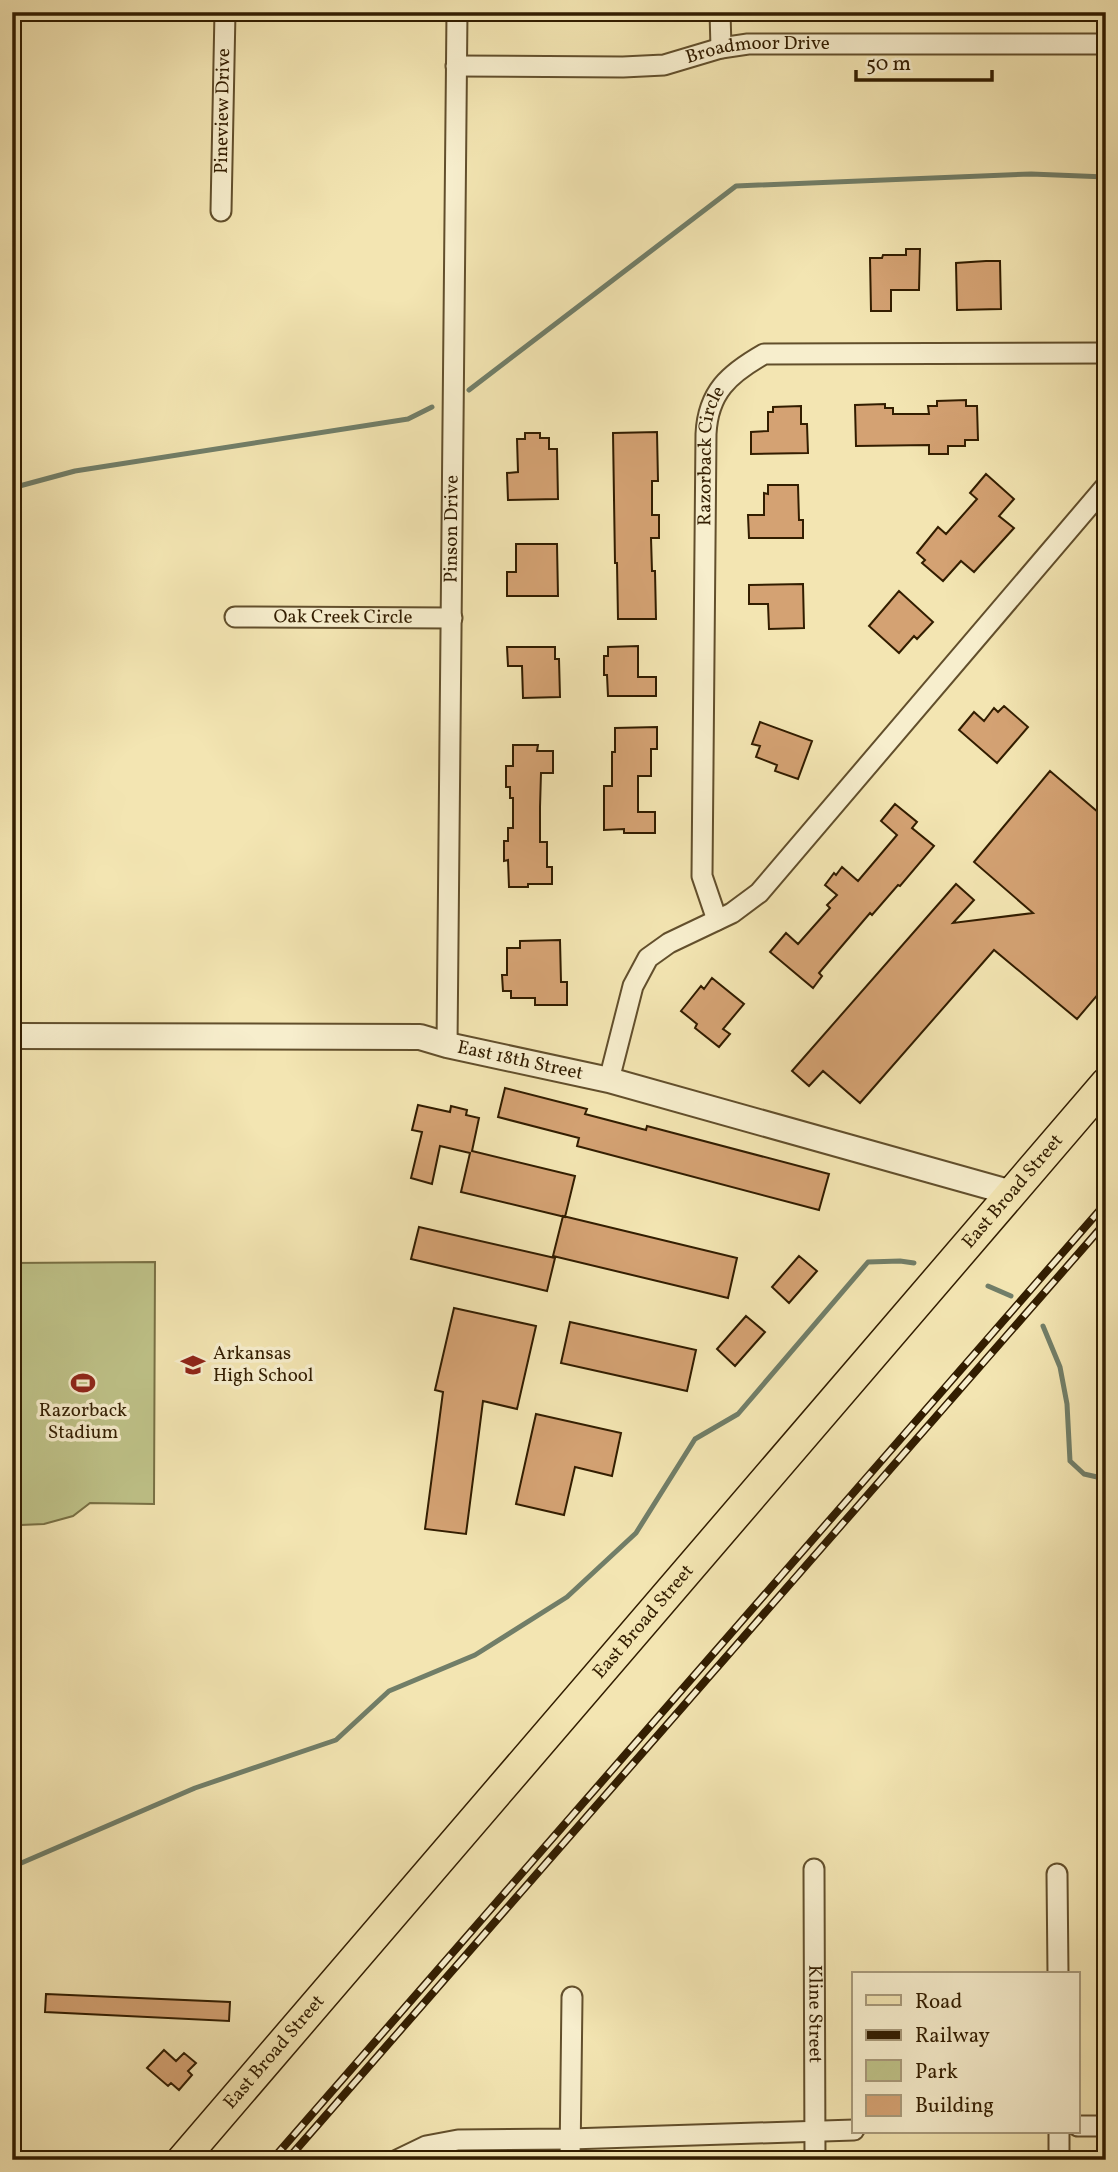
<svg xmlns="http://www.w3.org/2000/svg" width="1118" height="2172" font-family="Vollkorn,serif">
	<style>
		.green { fill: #bfc389; stroke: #787044; stroke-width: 2 }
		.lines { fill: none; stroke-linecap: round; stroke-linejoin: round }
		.stream { stroke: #717e68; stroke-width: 5 }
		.building { fill: #d4a273; stroke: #321d00; stroke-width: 2 }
		.minor-casing { stroke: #624f2c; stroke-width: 23 }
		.tertiary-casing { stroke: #624f2c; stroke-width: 28 }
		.primary-casing { stroke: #321d00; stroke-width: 33 }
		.minor { stroke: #f7eecd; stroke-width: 19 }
		.tertiary { stroke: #f7eecd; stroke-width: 24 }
		.primary { stroke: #f3e5b2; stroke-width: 30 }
		.rail-casing { stroke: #321d00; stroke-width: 8 }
		.rail { stroke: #f7eecd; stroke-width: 5; stroke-dasharray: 16; stroke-linecap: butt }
		.labels { text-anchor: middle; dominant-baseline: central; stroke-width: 7; stroke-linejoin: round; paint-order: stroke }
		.street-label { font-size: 19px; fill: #321d00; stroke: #f7eecd }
		.poi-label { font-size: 19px; fill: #321d00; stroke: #f7eecd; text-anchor: start }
	</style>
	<rect width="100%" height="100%" fill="#f3e5b2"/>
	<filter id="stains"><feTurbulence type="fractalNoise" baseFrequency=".00286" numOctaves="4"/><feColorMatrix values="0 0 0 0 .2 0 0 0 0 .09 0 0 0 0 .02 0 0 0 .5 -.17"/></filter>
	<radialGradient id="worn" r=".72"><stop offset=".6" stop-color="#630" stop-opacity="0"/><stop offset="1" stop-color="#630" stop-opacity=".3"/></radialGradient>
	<path class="green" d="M155,1262L154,1504L90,1503L73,1516L44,1524L21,1525V1587H12V1263Z
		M1099,1578H1106V1859H1103Z"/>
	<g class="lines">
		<path class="stream" d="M469,390L736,186L1031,174L1106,177
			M12,488L75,471L408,419L432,407
			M988,1286L1011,1296
			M1043,1326L1060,1367L1067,1404L1070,1461L1084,1474L1106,1479
			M12,1867L195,1788L336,1740L389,1691L475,1655L567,1597L636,1533L695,1439L738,1414L868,1262L900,1261L914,1263"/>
	</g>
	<path class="building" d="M906,249H920L919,290H891V311H871L870,258H882L883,255H906Z
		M986,261H1000L1001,309L957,310L956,263Z
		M966,400V406H977L978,440H965V446H948V454H929V445L856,446L855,405L885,404V408H893V414H929L928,406H937V401Z
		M801,406V424H807L808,453L751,454V432L768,431V412H773V407Z
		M657,432L658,481H652V515H659V538H651L652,571H655L656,619H618L617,563H615L613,433Z
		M525,433H540V438H549V449H557L558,499L508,500L507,473L518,472L517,439H525Z
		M986,474L1014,499L999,516L1014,528L974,572L961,561L943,581L922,563L925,560L917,553L938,527L946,534L977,499L970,493Z
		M768,485H798L799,520H803V538H749L748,515H764V493L768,494Z
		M516,544H557L558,596H507V572H516Z
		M803,584L804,628L769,629L768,604H749V585Z
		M899,591L933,622L917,639L914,636L899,653L869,626Z
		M638,646V677H656V696H608L607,675H604V656H608V647Z
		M507,647H555V659H559L560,697L523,698L522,666H508Z
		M1004,706L1028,727L997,763L959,730L974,712L984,721L994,708L998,712Z
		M760,722L812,741L798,779L775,771L777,765L756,757L760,746L752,744Z
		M657,727V749H651V776H638V812H655V833H624V829L604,830V786H612V752H615V728Z
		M513,745H538L537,751H553V773H541L540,807V842H547V867H552V884H528V887H509L508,860L504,861V841H508V828H513V798H510V787H506V766H513Z
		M1050,771L1106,819V985L1077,1019L994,950L860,1103L823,1071L809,1086L792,1071L956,884L974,900L953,923L1033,913L974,862Z
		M895,804L917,822L912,828L934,846L900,886L898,885L872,915L870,913L841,947L819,973L822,976L813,988L770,952L786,933L798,944L830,908L827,905L837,895L825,885L834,873L836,875L842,867L858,881L897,835L881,821Z
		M560,940L561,982H567V1005H535V998H511V991H503L502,975H507V948H520V941Z
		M712,978L744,1004L723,1029L730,1034L719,1047L695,1028L697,1024L681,1011L701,986L704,989Z
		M505,1088L587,1109L585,1114L646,1130L647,1126L829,1174L819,1210L577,1146L579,1138L498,1117Z
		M418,1105L450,1112L451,1106L467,1110L466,1115L479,1118L472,1151L575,1176L565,1217L461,1192L470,1153L440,1146L432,1184L411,1178L422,1132L412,1130Z
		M563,1216L737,1258L728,1298L553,1256Z
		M419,1227L555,1258L547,1291L411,1259Z
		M799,1256L817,1271L789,1303L772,1287Z
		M454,1308L536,1326L517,1409L483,1401L466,1534L425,1529L443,1392L435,1390Z
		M746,1316L765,1332L735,1366L717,1349Z
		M570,1322L696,1350L687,1391L561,1363Z
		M536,1414L621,1433L612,1476L575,1467L564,1515L516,1504Z
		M46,1994L230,2002L229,2021L45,2012Z
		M164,2050L176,2061L184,2053L196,2063L188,2071L192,2075L179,2090L171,2083L168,2086L147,2068Z"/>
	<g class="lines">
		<g class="minor-casing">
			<g id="minor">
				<path d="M720,12L721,48"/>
				<path id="s1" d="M456,66L623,67L664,65L721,48L748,44H1106"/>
				<path id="s2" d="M221,211L225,12"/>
				<path id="s3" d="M235,617L452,618"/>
				<path id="s4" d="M717,920L702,876L706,434C708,392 729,374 764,354L1106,353"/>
				<path id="s5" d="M447,1045L457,12"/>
				<path d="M609,1080L633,986L648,958L669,943L732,913L759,893L1106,486"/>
				<path id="s6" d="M814,1869L815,2160"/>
				<path d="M1057,1874L1058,1974"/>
				<path d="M1078,2126H1106"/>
				<path d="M397,2160L426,2146L458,2140L570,2139L854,2130"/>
				<path d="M570,2160L572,1997"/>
				<path d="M1059,2160V2132"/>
			</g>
		</g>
		<g class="tertiary-casing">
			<g id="tertiary">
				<path id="s7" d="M12,1036L420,1037L447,1045L609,1080L1012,1193"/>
			</g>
		</g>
		<g class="primary-casing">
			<g id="primary">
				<path id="s8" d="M182,2160L1106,1083"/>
			</g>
		</g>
		<use href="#minor" class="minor"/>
		<use href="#tertiary" class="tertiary"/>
		<use href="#primary" class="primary"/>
		<g class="rail-casing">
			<path id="rail" d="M272,2160L1106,1203
				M287,2160L1106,1222"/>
		</g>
		<use href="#rail" class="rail"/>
	</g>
	<defs>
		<g id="school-bare" transform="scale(1.89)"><path d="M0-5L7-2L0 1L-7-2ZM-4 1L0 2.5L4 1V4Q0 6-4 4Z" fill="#8f2418" stroke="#f7eecd" stroke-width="2.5" paint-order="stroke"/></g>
		<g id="stadium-bare" transform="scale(1.89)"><path d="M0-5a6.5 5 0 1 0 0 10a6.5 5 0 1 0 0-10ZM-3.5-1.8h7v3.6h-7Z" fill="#8f2418" stroke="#f7eecd" stroke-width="2.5" paint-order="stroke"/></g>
	</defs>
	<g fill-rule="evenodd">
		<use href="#school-bare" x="193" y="1365"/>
		<use href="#stadium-bare" x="83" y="1383"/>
	</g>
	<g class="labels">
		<g class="street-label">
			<text stroke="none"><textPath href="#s1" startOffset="304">Broadmoor Drive</textPath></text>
			<text stroke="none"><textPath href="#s2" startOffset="100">Pineview Drive</textPath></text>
			<text stroke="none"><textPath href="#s4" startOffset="467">Razorback Circle</textPath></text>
			<text stroke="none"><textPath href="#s5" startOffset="516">Pinson Drive</textPath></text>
			<text stroke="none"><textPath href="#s3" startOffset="108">Oak Creek Circle</textPath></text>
			<text stroke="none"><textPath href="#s7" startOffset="511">East 18th Street</textPath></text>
			<text stroke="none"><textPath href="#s8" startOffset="1276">East Broad Street</textPath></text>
			<text stroke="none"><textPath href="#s8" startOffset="709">East Broad Street</textPath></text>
			<text stroke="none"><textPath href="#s6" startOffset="145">Kline Street</textPath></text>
			<text stroke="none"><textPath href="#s8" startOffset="142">East Broad Street</textPath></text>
		</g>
		<g class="poi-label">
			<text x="213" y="1354">Arkansas<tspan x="213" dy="22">High School</tspan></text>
			<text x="83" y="1411" text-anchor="middle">Razorback<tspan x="83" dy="22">Stadium</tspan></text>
		</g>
	</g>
	<rect width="1118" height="2172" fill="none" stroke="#f3e5b2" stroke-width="42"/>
	<rect x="14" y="14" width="1090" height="2144" fill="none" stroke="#321d00" stroke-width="3.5"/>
	<rect x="21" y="21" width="1076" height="2130" fill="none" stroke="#321d00" stroke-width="2"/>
	<rect x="852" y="1972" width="228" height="161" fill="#f7eecd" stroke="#a89a7b" stroke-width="2"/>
	<rect x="866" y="1995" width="35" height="10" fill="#f3e5b2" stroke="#a89a7b" stroke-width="2"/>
	<text x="915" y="2008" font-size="21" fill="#321d00">Road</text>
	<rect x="866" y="2030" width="35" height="10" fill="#321d00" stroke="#a89a7b" stroke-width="2"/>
	<text x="915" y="2042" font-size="21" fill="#321d00">Railway</text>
	<rect x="866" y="2060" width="35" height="21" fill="#bfc389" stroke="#a89a7b" stroke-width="2"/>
	<text x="915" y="2078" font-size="21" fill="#321d00">Park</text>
	<rect x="866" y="2095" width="35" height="21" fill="#d4a273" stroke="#a89a7b" stroke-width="2"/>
	<text x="915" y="2112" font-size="21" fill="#321d00">Building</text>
	<path d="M856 70v10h136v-10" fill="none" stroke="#321d00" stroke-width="3.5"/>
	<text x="866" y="70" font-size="21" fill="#321d00" stroke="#f7eecd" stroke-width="5" paint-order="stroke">50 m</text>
	<rect width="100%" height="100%" filter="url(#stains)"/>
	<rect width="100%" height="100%" fill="url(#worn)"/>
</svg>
